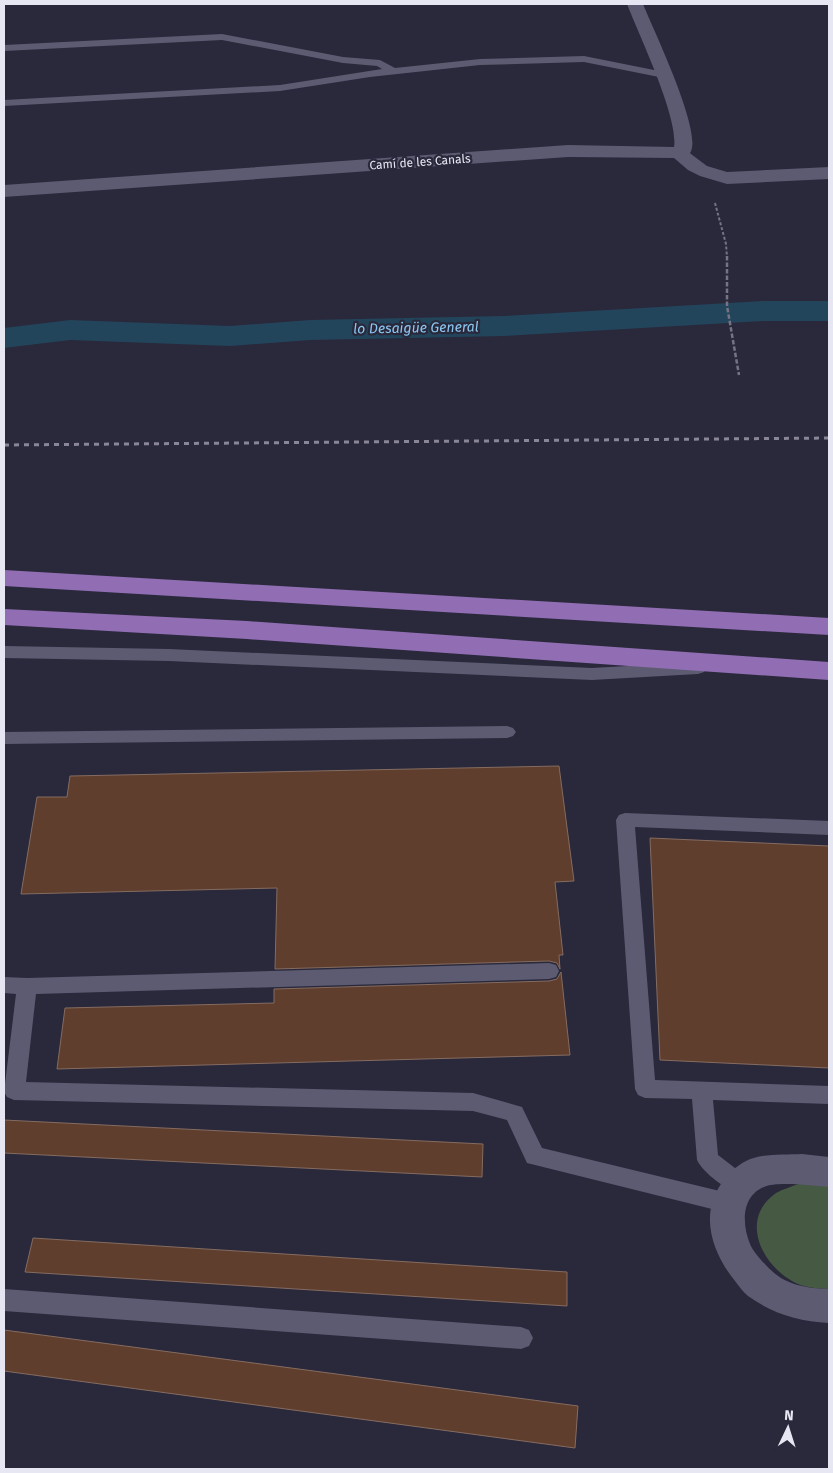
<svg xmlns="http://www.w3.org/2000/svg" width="833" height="1473" font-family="'Fira Sans',sans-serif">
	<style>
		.green { fill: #455943 }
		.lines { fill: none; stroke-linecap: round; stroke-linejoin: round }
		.canal { fill: #23455b; fill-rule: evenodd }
		.building { fill: #603e2d; stroke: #846c61 }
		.path-far1 { stroke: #757384; stroke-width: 2; stroke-dasharray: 3 2; stroke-linecap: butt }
		.path { stroke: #757384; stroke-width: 2.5; stroke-dasharray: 4.5 2; stroke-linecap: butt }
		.service { fill: #5c5b71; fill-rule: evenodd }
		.minor { fill: #5c5b71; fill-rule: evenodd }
		.trunk { fill: #916eb4; fill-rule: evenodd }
		.rail { stroke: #898797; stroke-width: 3; stroke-dasharray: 5 5; stroke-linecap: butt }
		.labels { text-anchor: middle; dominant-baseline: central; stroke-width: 4.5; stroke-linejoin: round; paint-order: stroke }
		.far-street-label { font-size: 12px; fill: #e7e6f3; stroke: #2a283b }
		.far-water-label { font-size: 14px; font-style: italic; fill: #8bc7f0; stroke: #2a283b }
	</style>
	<rect width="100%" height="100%" fill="#2a283b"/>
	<path class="green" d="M798,1184H828L829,1289C816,1288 803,1288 792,1281C760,1263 740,1218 776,1193C783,1189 791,1187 798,1184Z"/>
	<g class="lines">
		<path class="canal" d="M763,301H829V321H763L504,336L310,340L230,346L70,340L4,348V328L70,320L230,326L310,320L504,316Z"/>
	</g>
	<path class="building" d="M559,766L574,881L555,882L563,955H559L560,969L557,963L549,961L275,969L277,888L21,894L37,797H67L70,776Z
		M650,838L829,846V1068L660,1060Z
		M561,972L570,1055L57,1069L65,1008L274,1003V989L549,981L557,979Z
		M4,1120L483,1144L482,1177L4,1153Z
		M33,1238L567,1272V1306L25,1272Z
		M4,1330L578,1406L575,1448L4,1371Z"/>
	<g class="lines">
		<path class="path-far1" d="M715,203L726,244L727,257"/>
		<path class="path" d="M727,256V306L739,375"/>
		<path class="service" d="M222,34L343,57L380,60L395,68L480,59L584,56L664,72L669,75L664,78L584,62L480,65L370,77L280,91L4,106V100L280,85L382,69L377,66L343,63L222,40L4,51V45Z
			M4,646L169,649L592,668L698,662L704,664L706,668L704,672L698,674L592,680L169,661L4,658Z
			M507,726L513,728L516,732L513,736L507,738L4,744V732Z
			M625,813L829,821V835L635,827L655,1080L829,1086V1104L713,1100L718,1155L748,1178L751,1185L748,1192L740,1195C726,1189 704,1174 697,1160L692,1099L645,1098L638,1095L635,1089L616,820L619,815Z
			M549,963L556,965L559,971L556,977L549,979L36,994L26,1082L473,1093L522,1107L542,1148L728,1193L736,1196L739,1203L736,1210L728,1213L527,1163L507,1120L473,1111L14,1100L7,1097L4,1092L16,994L4,993V977L27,978Z
			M4,1289L521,1327L529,1330L533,1338L529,1346L521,1349L4,1311Z"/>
		<path class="minor" d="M627,4H643C653,29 704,134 690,153L691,154L707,166L727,172L829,167V179L727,184L700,176L688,170L674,158L568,157L4,197V185L568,145L674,147C679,118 639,35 627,4Z
			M802,1154L829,1157V1187C814,1186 777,1181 764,1187C741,1196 742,1225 750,1244C753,1252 765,1265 772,1271C788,1286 808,1288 829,1289V1323C798,1321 773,1314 748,1296C743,1292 739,1286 735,1281C713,1254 699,1216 721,1184C727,1175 736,1166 746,1161C762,1153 784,1155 802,1154Z"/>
		<path class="trunk" d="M4,570L829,618V635L4,586Z
			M4,609L247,621L829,662V680L247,639L4,625Z"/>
		<path class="rail" d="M4,445L829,438"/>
	</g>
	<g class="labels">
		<g class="far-street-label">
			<text transform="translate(420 162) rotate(-4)">Camí de les Canals</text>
		</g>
		<g class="far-water-label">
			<text transform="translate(416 328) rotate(-1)">lo Desaigüe General</text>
		</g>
	</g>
	<rect width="833" height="1473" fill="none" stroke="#e7e6f3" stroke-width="10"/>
	<g transform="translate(788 1428) rotate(4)" stroke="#2a283b" stroke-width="4" paint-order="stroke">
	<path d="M0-4L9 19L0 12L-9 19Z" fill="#e7e6f3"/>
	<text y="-8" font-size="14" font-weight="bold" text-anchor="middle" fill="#e7e6f3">N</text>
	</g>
</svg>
